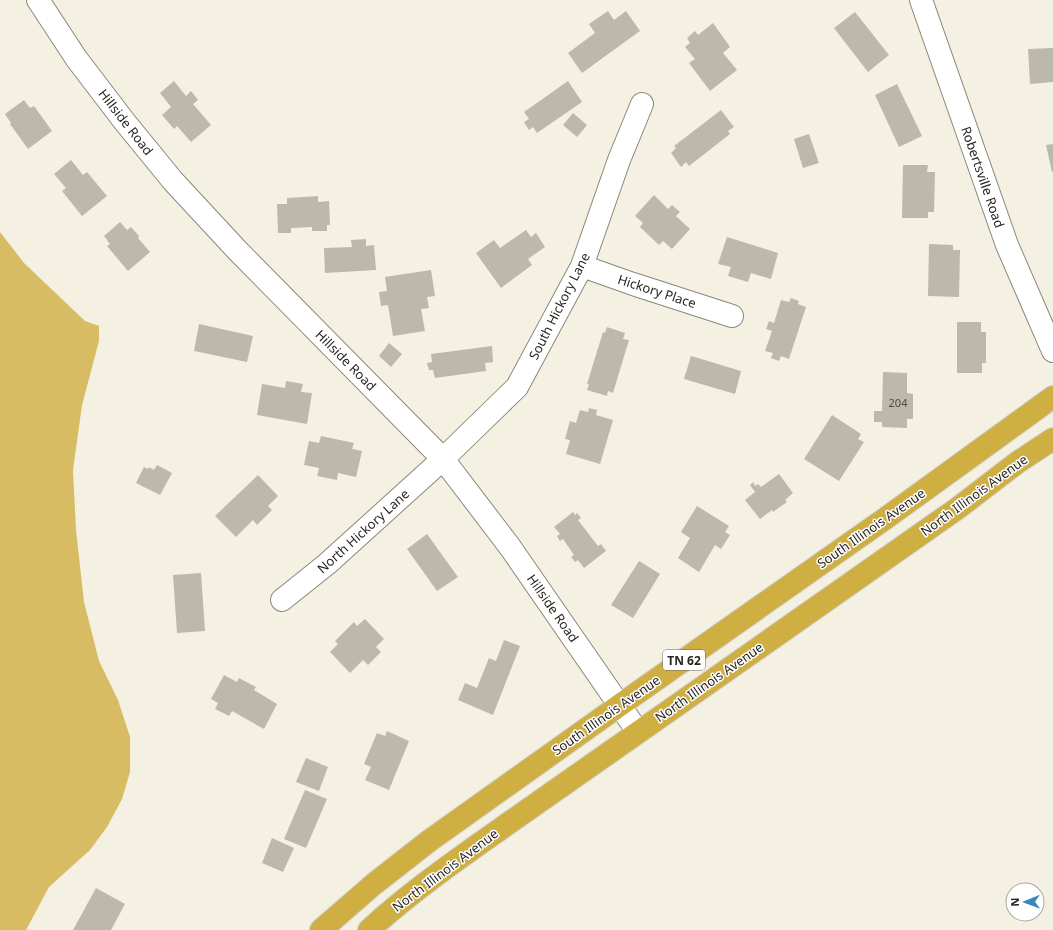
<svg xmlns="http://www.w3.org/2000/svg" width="1053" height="930" font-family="'Noto Sans',sans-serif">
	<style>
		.forest { fill: #d8bc63 }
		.building { fill: #bcb8ab }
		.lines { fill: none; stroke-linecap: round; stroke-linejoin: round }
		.minor-casing { stroke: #8b877b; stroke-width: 24 }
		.highway-casing { stroke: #d0cfce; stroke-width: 24 }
		.minor { stroke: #fff; stroke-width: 22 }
		.highway { stroke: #cfaf42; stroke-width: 22 }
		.labels { text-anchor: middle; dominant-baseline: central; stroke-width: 3; stroke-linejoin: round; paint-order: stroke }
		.number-label { font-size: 11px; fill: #4d4a44 }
		.shield { fill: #fff; stroke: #686764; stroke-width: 1 }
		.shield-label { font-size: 12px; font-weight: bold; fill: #282621 }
		.street-label { font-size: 13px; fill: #282621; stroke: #fff }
	</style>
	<rect width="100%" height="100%" fill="#f4f0e2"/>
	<path class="forest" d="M0,232L24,263L85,321L99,326V341L82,405L73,470L76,530L84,602L99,661L118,700L130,737V772L122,799L107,827L90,850L49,887L26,930H0Z"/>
	<path class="building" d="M608,11L614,20L626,11L640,31L582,73L568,53L595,33L589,24Z
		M855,12L889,55L868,72L834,28Z
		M713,23L730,47L723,53L737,70L710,91L689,63L695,59L685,47L690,43L687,38L695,31L698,35Z
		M1053,48V82L1030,84L1028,49Z
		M174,81L186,96L191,91L198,100L193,104L211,125L191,142L177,126L174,129L162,115L171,107L160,93Z
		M568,81L582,102L537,133L533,127L529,130L524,122L529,119L524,112Z
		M897,84L922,136L899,147L875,95Z
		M24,100L30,108L34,106L52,131L28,149L10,124L11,123L5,114Z
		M721,110L734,127L728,131L730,134L689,166L686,162L681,167L671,153L676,148L674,146Z
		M573,113L587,125L577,137L563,125Z
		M809,134L819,163L803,168L794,139Z
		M1053,144V172H1052L1046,145Z
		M71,160L83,175L87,172L107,196L82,216L62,191L66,188L54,174Z
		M903,165H928L927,172H935L934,212H928V218H902Z
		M654,195L668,209L672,205L680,212L676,216L690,229L672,249L663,241L659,245L640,227L643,223L635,216Z
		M318,196V202L329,201L330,225H327V231H312V227L291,228V233H278L277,204H287V198Z
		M120,222L127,230L131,227L139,236L138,238L150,252L128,271L107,246L110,244L104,236Z
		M526,230L531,237L536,233L545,247L528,259L532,265L501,288L476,253L494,240L500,248Z
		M727,237L778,253L771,279L751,273L748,282L728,276L731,267L718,264Z
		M366,239V246L374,245L376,270L325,273L324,248L352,247L351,240Z
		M929,244L953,245V250H960L959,297L928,296Z
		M431,270L435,296L427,297L429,308L421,309L425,331L393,336L388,305L381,306L379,292L387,291L385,277Z
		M791,298L799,301L798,304L806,307L789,359L781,356L779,361L771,358L773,353L765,351L772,331L766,329L769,321L774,323L781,300L789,302Z
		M957,322H981V332H986V363H982V373H957Z
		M199,324L253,336L247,362L194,351Z
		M607,327L625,333L623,339L629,340L613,393L608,391L607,396L587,390L589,384H587L603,332L605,333Z
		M389,343L402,354L391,367L379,356Z
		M492,346L493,362L485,363L486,371L435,378L433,370H429L427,363L432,362L431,354Z
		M691,356L741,371L735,394L684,379Z
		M883,372L907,373V393L913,394V419H907V428L882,427V422H874V411H882Z
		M286,381L303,384L301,392L312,393L307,424L257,415L262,384L285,388Z
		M589,408L597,410L596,415L613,420L600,464L566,454L570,440L565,439L570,421L576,423L580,410L588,412Z
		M832,415L861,434L858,439L864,442L839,481L804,459Z
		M321,436L354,443L352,449L362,451L356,477L338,473L337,480L317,476L319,468L304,465L309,441L319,443Z
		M157,465L172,473L160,495L136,483L144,467L148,469L149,467L154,470Z
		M779,474L793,493L785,500L787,502L773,512L772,510L760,519L745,500L755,492L750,485L753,482L755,486L758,484L761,487Z
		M258,475L278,496L268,506L272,510L257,525L253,520L236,537L215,516Z
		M697,506L729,526L725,532L730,535L721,549L715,545L699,572L678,558L690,538L681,532Z
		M573,512L575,515L577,513L581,518L578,520L598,546L601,544L606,551L584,568L578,560L575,562L571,557L574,555L563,539L560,541L557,536L560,534L554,527Z
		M427,534L458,577L437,591L407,549Z
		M639,561L660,574L633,618L611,605Z
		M201,573L205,631L177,633L173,575Z
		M365,619L384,639L376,647L381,652L368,665L363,660L350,673L330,652L338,644L335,641L354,622L357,626Z
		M504,640L520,646L493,715L458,700L465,683L477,688L489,658L496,661Z
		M224,675L237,682L239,678L256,687L254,690L277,704L264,729L232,711L229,716L215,709L218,703L211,699Z
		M387,731L409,741L389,790L365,780L371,767L364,764L377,733L385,736Z
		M306,758L328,767L319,791L296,782Z
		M305,790L327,799L306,848L284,839Z
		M272,838L294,848L283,872L262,863Z
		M96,888L125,904L111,930H73Z"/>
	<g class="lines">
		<g class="minor-casing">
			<path id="minor" d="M38,0L76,58L124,121L173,181L237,250L443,459L510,547L638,732
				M921,0L1007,245L1053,351
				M582,266L633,284L732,316
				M282,600L327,564L443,459L517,387L582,266L619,160L642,104"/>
		</g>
		<g class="highway-casing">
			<path id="highway" d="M321,930L374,884L429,841L620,705L886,518L1053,397
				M369,930C406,896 448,866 489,837L958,508L1018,462L1053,439"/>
		</g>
		<use href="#minor" class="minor"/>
		<use href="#highway" class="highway"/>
	</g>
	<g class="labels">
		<g class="number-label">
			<text x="898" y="402">204</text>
		</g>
		<rect class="shield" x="663" y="650" width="42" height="20" rx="3"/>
		<g class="shield-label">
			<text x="684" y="660">TN 62</text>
		</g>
		<g class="street-label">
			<text transform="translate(126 122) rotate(52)">Hillside Road</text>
			<text transform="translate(983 177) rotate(71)">Robertsville Road</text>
			<text transform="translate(657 291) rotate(18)">Hickory Place</text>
			<text transform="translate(559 306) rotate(-63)">South Hickory Lane</text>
			<text transform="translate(346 360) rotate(45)">Hillside Road</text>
			<text transform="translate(974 495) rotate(-36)">North Illinois Avenue</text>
			<text transform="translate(871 528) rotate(-35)">South Illinois Avenue</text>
			<text transform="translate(363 531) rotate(-42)">North Hickory Lane</text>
			<text transform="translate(553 608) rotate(55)">Hillside Road</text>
			<text transform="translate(709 682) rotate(-35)">North Illinois Avenue</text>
			<text transform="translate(606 715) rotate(-35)">South Illinois Avenue</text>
			<text transform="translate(445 870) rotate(-37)">North Illinois Avenue</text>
		</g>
	</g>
	<g transform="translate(1025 902) rotate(269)"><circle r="19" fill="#ffffff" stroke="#a9a8a6"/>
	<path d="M0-3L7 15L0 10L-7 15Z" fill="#3c86ba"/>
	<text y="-6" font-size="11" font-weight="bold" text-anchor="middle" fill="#282621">N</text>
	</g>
</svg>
